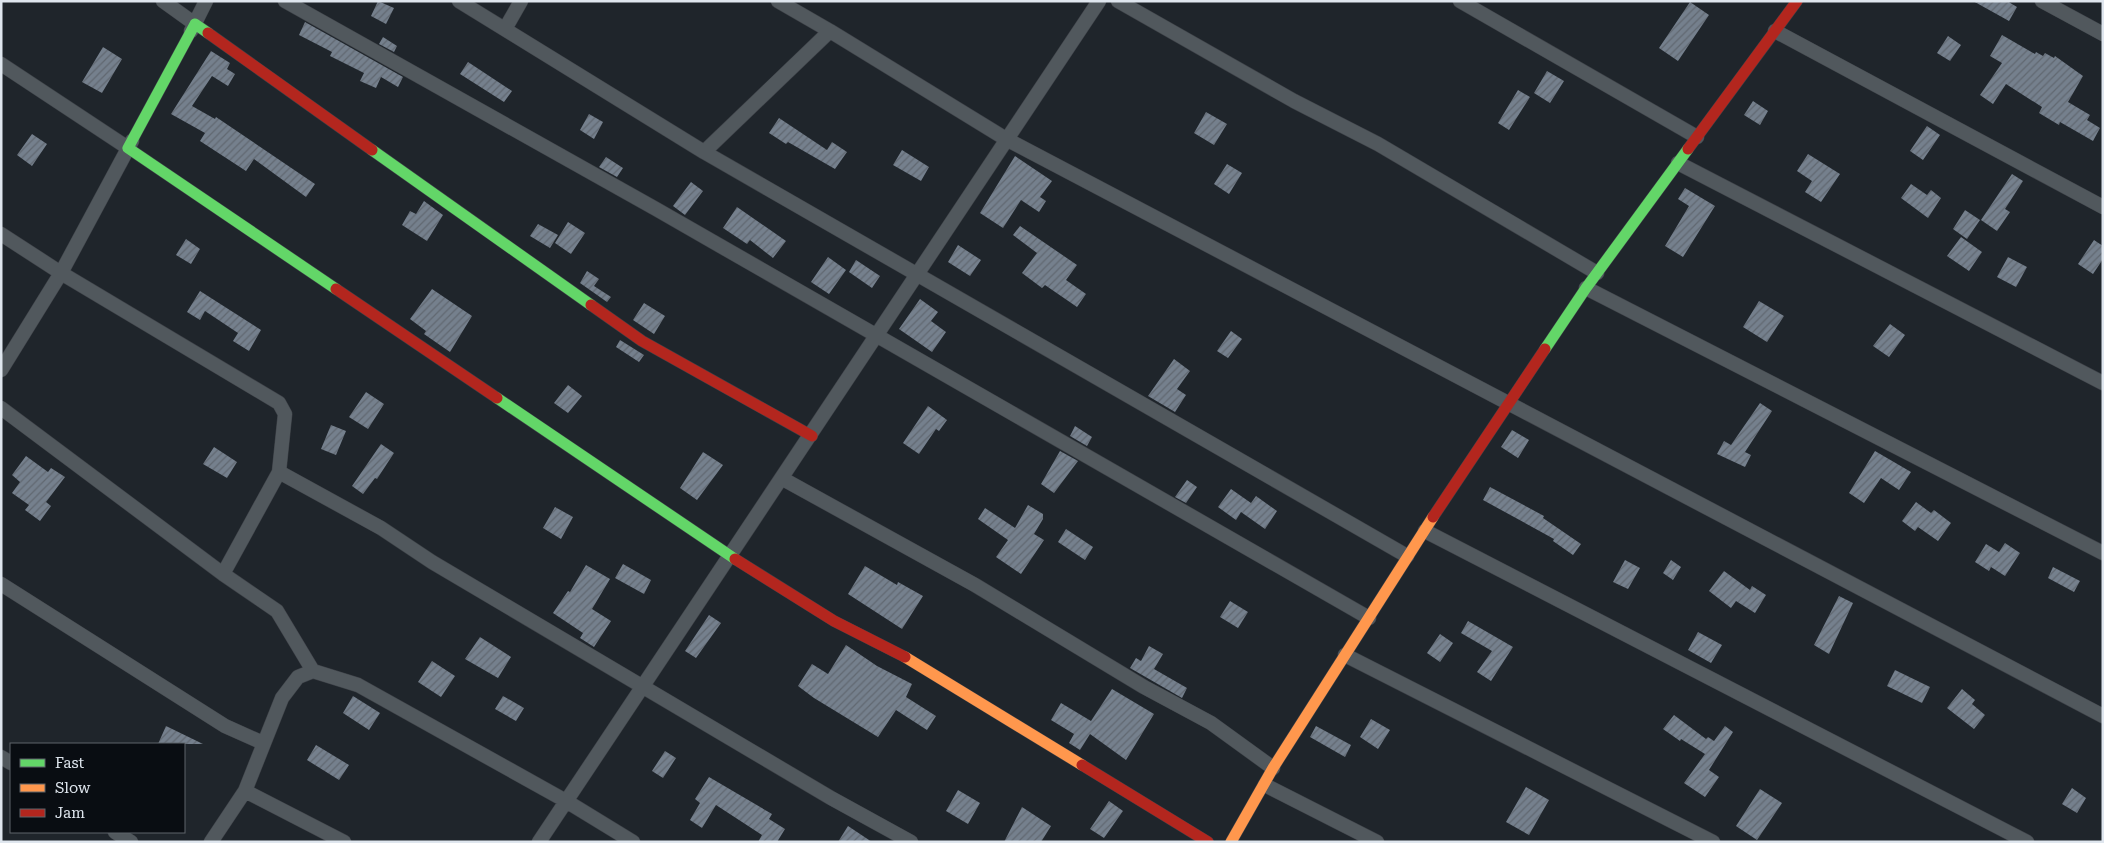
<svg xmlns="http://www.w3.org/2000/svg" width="2104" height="843" font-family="'Roboto Serif',serif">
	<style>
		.building { fill: url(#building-hatch) }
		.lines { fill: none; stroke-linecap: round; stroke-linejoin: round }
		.street-casing { stroke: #3d4147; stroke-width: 15 }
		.fast-casing { stroke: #3d4147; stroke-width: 12 }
		.slow-casing { stroke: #3d4147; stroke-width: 12 }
		.jam-casing { stroke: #3d4147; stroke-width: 12 }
		.street { stroke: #51585d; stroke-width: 14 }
		.fast { stroke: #63d668; stroke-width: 11 }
		.slow { stroke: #ff974d; stroke-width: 11 }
		.jam { stroke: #b3261e; stroke-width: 11 }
	</style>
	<defs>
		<pattern id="building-hatch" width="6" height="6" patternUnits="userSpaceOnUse" patternTransform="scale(1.25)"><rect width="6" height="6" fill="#75808d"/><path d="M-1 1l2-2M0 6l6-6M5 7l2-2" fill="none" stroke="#616871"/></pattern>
	</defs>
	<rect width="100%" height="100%" fill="#1f252b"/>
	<path class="building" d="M378,1L394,8L386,24L371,16Z
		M1973,1H2007L2017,7L2009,21Z
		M1690,2L1709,15L1678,61L1659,48Z
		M305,22L403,77L398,87L381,77L376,88L360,81L364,73L330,56L332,52L299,35Z
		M2002,35L2035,54L2036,52L2043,56L2045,53L2054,58L2055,56L2083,76L2068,102L2090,115L2087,120L2100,128L2093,141L2060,122L2059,125L2039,113L2042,107L2006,84L1993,104L1980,95L2002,63L1990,56Z
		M1948,36L1961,45L1950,61L1937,53Z
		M383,37L397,46L394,52L379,44Z
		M103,47L122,59L102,93L82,82Z
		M211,51L230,63L227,69L235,74L228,86L212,76L192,106L215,119L216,117L315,184L306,197L254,159L246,171L200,141L205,133L171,114Z
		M468,62L512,91L504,102L460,74Z
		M1547,71L1564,81L1550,103L1534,93Z
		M1518,90L1530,97L1509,130L1498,123Z
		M1753,101L1768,111L1760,125L1744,115Z
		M1206,112L1227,124L1214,145L1194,133Z
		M589,114L603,122L594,139L580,130Z
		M779,118L827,150L832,142L847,152L835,169L788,142L786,144L769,133Z
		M1927,126L1940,135L1923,160L1910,151Z
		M32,134L47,144L32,166L17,155Z
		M902,150L929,167L921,181L893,165Z
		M1808,154L1840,174L1821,202L1805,192L1812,181L1797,171Z
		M1015,156L1052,181L1040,197L1046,201L1039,212L1021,200L1003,228L980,213Z
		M606,157L623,168L617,177L599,167Z
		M1227,164L1242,173L1229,194L1214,184Z
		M2012,174L2023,181L2005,209L2010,212L1997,231L1981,220Z
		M691,182L703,191L685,215L673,206Z
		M1911,184L1927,195L1931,190L1941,198L1928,218L1901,198Z
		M1685,188L1715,206L1683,257L1665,246L1689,206L1678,199Z
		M424,201L443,215L427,241L402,225L410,211L416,214Z
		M737,207L786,241L773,258L750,240L747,244L723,228Z
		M1965,210L1980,220L1967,239L1953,229Z
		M568,222L585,233L571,254L555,243Z
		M538,224L558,235L550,248L530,236Z
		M1020,226L1077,265L1066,280L1086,294L1077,307L1045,285L1042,288L1022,273L1037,253L1013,235Z
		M1961,237L1982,252L1969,271L1947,256Z
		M186,239L200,249L191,264L176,255Z
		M2094,240L2103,246V259L2093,274L2078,264Z
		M958,245L981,260L970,276L948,262Z
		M828,257L846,270L829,294L811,282Z
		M2008,257L2027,267L2016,287L1997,277Z
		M856,260L880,276L872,288L849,272Z
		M587,271L599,279L594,286L611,297L607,302L580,283Z
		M432,289L472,316L450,352L424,334L426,331L410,319Z
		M200,291L261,330L249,351L233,341L238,333L205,311L200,320L187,312Z
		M920,299L938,312L931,321L946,332L932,352L899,329Z
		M1759,301L1784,316L1767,342L1743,327Z
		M644,303L665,316L654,334L633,320Z
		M1890,324L1905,335L1889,357L1873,346Z
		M1231,331L1242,339L1228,358L1217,351Z
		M620,340L644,355L639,362L616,347Z
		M1174,359L1190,371L1177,389L1186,395L1175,412L1148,396Z
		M568,385L582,396L568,413L554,403Z
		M366,392L384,404L368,429L349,417Z
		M1760,403L1772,411L1745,452L1751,455L1745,467L1717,454L1724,441L1731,445Z
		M928,406L947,420L939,431L936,429L919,454L903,443Z
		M331,425L346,431L336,455L321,449Z
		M1075,426L1092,437L1087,446L1070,436Z
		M1512,430L1529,440L1518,458L1501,447Z
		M381,444L394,453L377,479L375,478L363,494L352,486Z
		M214,447L237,462L227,478L203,464Z
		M1060,451L1078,461L1054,493L1041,484Z
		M1875,451L1911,472L1899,490L1881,478L1864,503L1849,493Z
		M703,452L723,465L697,500L680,488Z
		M26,456L48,472L51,468L65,477L46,502L51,506L40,521L25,510L29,505L12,493L20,482L12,475Z
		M1187,480L1197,487L1186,503L1175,497Z
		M1490,487L1544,516L1543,518L1581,544L1573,555L1553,541L1554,539L1483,500Z
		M1231,489L1251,503L1256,496L1277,511L1265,529L1241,512L1236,520L1218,507Z
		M1916,502L1931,513L1934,510L1951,523L1938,541L1918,527L1915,531L1902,521Z
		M1028,505L1043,514V519L1034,534L1044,540L1021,574L996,557L1008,540L978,519L985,508L1015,528Z
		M555,507L573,517L561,539L543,528Z
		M1066,529L1093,547L1085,560L1058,542Z
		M2005,543L2020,553L2005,576L1991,567L1989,571L1975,562L1986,544L1999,552Z
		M1625,560L1640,568L1628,589L1613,582Z
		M1671,560L1681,567L1673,580L1663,573Z
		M623,564L651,580L644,594L615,578Z
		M586,565L610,579L592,609L611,621L594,647L580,638L583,633L553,613L568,591L570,592Z
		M865,566L897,585L898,582L923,596L902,629L848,594Z
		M2053,567L2080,581L2074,592L2048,578Z
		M1724,571L1750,590L1752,586L1766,595L1755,613L1736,601L1731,608L1709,591Z
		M1839,596L1853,603L1829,654L1814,645Z
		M1230,601L1248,612L1238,628L1220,617Z
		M709,615L721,623L696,658L685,651Z
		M1468,621L1513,647L1491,681L1477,672L1492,651L1461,633Z
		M1698,632L1722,645L1711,663L1688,650Z
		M1440,634L1453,643L1440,662L1427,653Z
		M480,637L511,657L498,678L465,659Z
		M846,645L877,666L912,684L906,697L936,716L927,730L896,710L878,737L814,698L798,686L812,664L828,674Z
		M1149,646L1163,654L1154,669L1187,688L1182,698L1130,668L1136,658L1141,661Z
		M432,661L455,676L441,697L418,682Z
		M1895,670L1930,687L1922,703L1887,686Z
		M1112,689L1154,714L1126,760L1090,734L1080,750L1069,743L1074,734L1051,720L1061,703L1091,721Z
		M1962,689L1975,700L1972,704L1985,715L1974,729L1947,708Z
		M353,696L380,713L369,730L343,713Z
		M503,696L524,708L516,721L495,709Z
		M1674,715L1706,739L1708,737L1714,741L1725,726L1733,732L1709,770L1719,777L1705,797L1684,783L1705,754L1681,739L1680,741L1663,729Z
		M1371,719L1390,730L1378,749L1360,737Z
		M166,726L203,744H158Z
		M1316,726L1351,745L1345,757L1310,737Z
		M316,745L349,765L339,780L307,760Z
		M665,751L676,758L663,778L652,771Z
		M709,777L772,814L769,819L785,829L777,842H758L762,835L716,805L702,828L690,820L700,803L695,799Z
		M1526,787L1549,800L1529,835L1506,822Z
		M2072,788L2086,798L2077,813L2062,804Z
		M1760,789L1782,803L1757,840L1736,826Z
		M958,790L980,803L968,824L946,811Z
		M1109,801L1123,811L1104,838L1090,829Z
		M1022,807L1051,826L1041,842H1004Z
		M848,826L872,842H838Z"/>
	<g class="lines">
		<g class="street-casing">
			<path id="street" d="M163,1L195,24
				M285,1L656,209L1369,618
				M459,1L704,152L830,31L778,1
				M1118,1L1294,101L1378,144L1597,273
				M1460,1L1697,137
				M2042,1L2103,34
				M505,29L521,1
				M191,31L206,1
				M830,31L1006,139L2103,716
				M1775,31L2103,207
				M1,64L128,148
				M704,152L1407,556
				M1678,163L2103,383
				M1,234L61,273L279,403L285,414L279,472L381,528L432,562L831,798L911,842
				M1586,288L2103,553
				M1,370L61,273L132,141
				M1,408L223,574L277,611L313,671
				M783,479L975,585L1144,687L1211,723L1273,768
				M1425,531L2027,842
				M223,574L279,472
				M1,584L225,726L263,743
				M1345,655L1713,842
				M1,757L11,763
				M1265,785L1377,842
				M245,791L344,842
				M115,832L131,842
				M211,842L245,791L282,698L298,677L313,671L358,685L566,801L633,842
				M539,842L1099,1"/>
		</g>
		<g class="fast-casing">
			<path id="fast" d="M208,33L195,24L128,148L336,289
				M372,150L591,305
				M1545,349L1586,288L1688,149
				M497,398L735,559"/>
		</g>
		<g class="slow-casing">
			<path id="slow" d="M905,657L1082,765
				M1231,842L1273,768L1433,517"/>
		</g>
		<g class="jam-casing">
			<path id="jam" d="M208,33L372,150
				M1688,149L1797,1
				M336,289L497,398
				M591,305L642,341L812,436
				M1433,517L1545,349
				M735,559L834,621L905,657
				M1082,765L1208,842"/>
		</g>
		<use href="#street" class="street"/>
		<use href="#fast" class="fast"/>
		<use href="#slow" class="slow"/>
		<use href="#jam" class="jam"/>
	</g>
	<rect width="2104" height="843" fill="none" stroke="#dfe6ee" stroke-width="5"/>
	<rect x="10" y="743" width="175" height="90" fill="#090d12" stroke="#5f646a"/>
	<rect x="20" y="759" width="25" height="8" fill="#63d668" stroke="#5f646a"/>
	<text x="55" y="768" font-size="15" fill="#dfe6ee">Fast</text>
	<rect x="20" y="784" width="25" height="8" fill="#ff974d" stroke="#5f646a"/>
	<text x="55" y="793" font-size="15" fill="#dfe6ee">Slow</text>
	<rect x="20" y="809" width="25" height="8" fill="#b3261e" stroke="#5f646a"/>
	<text x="55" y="818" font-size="15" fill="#dfe6ee">Jam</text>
</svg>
